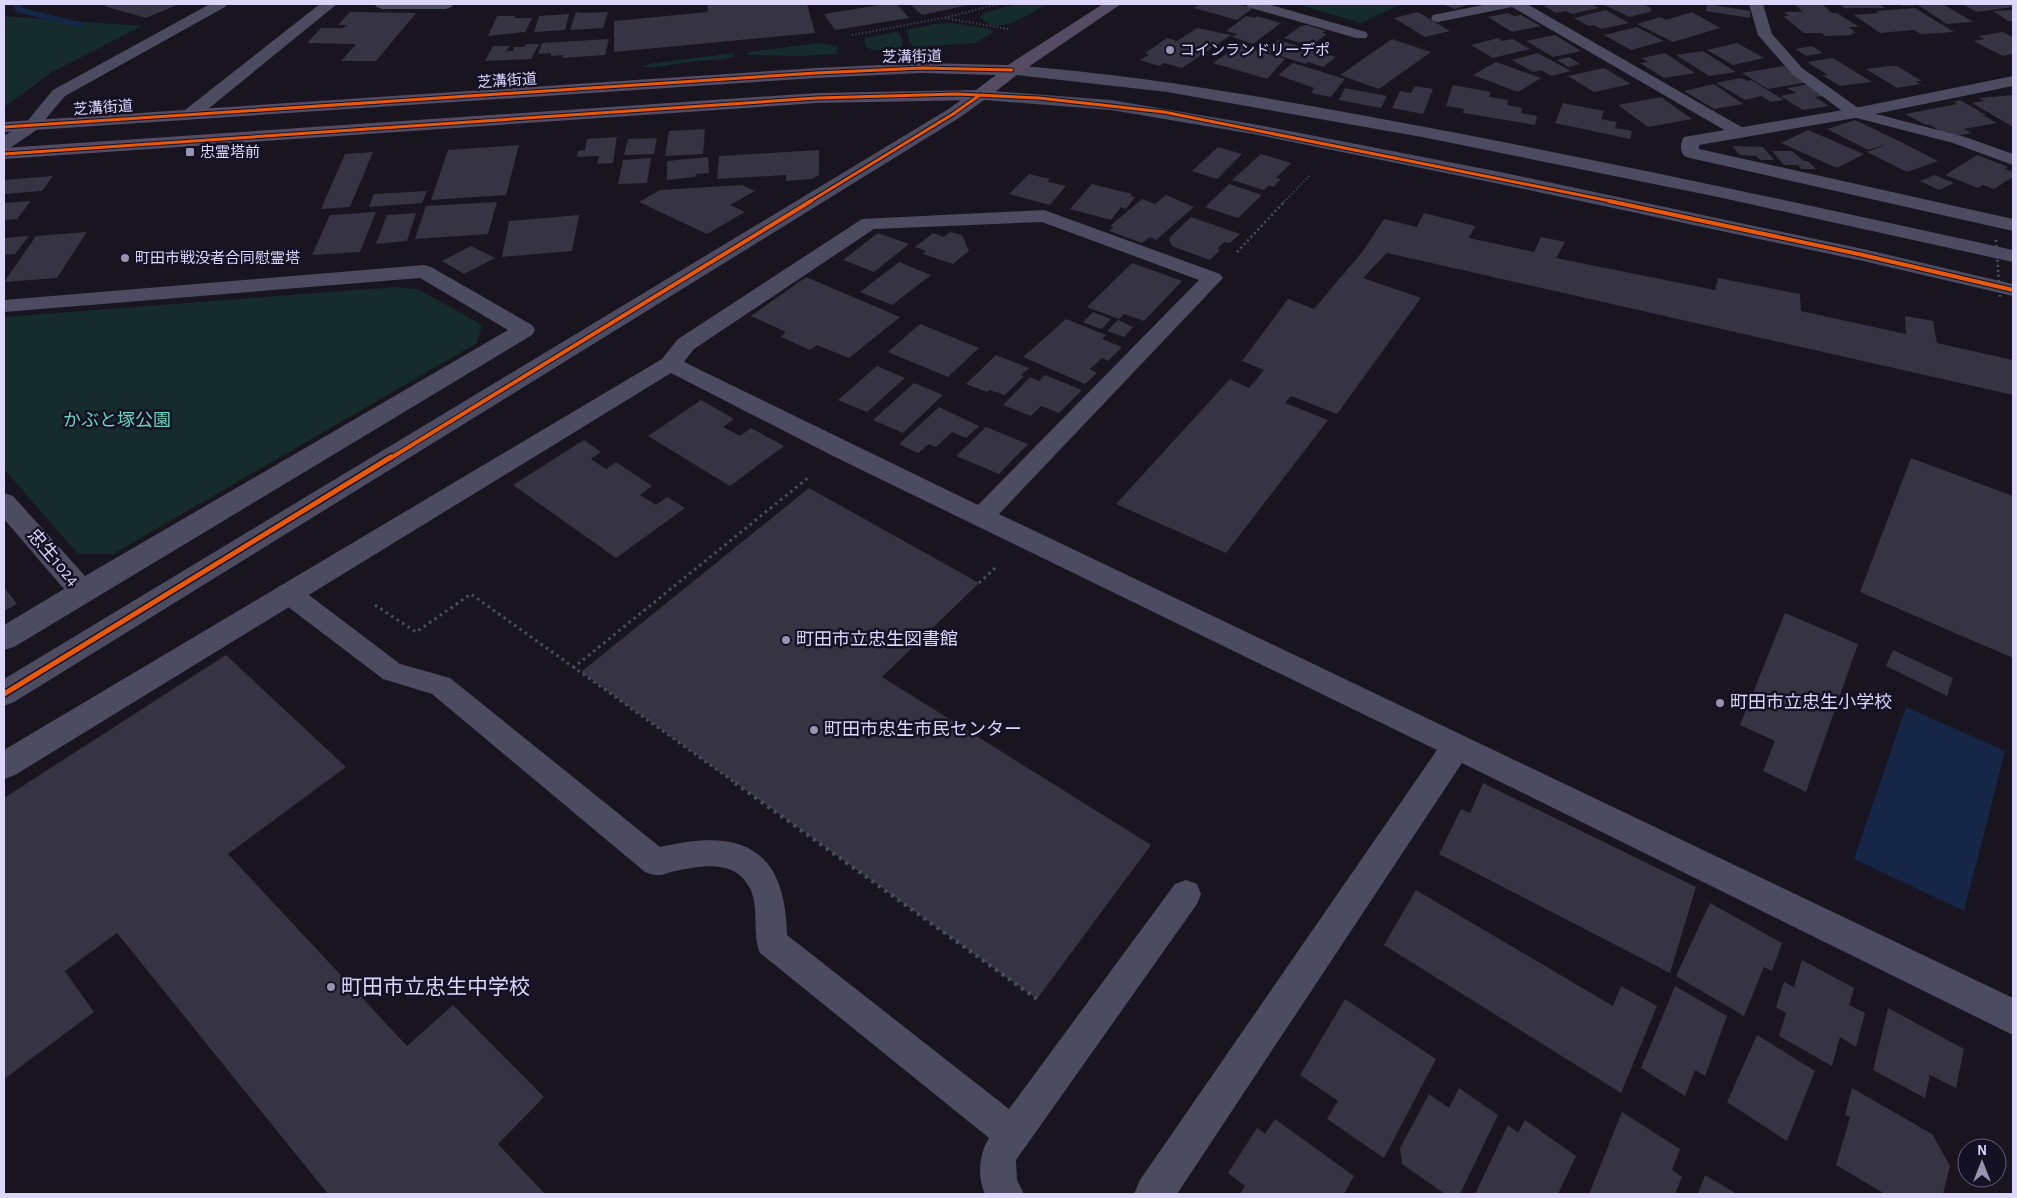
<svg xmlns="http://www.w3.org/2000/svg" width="2017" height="1198" font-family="'Alegreya Sans','Noto Sans JP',sans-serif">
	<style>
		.green { fill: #152b2c }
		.water { fill: #152646 }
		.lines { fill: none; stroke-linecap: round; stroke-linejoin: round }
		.stream { fill: #152646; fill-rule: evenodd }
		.building { fill: #363342 }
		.path-far3 { stroke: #48515e; stroke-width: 2; stroke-dasharray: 1 2.5; stroke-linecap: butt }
		.path-far2 { stroke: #48515e; stroke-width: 2.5; stroke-dasharray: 2 3; stroke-linecap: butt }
		.path-far1 { stroke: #48515e; stroke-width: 3; stroke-dasharray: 2.5 4; stroke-linecap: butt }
		.path { stroke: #48515e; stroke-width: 4; stroke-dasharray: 3 5; stroke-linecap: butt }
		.service { fill: #4d4b60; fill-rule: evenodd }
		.minor { fill: #4d4b60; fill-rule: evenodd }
		.tertiary { fill: #4d4b60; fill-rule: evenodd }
		.primary { fill: #554c64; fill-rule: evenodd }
		.path-bridge { stroke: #48515e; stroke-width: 2.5; stroke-dasharray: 2 3; stroke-linecap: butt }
		.cycleway-far2-casing { stroke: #151124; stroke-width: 5 }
		.cycleway-far1-casing { stroke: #151124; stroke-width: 6 }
		.cycleway-casing { stroke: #151124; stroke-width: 8 }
		.cycleway-far2 { stroke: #e8590c; stroke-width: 3 }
		.cycleway-far1 { stroke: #e8590c; stroke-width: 4 }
		.cycleway { stroke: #e8590c; stroke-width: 5 }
		.poi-dot { fill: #9893af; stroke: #151124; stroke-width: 2 }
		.labels { text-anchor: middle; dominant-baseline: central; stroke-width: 5; stroke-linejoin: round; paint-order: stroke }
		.far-poi-label { font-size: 15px; fill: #ddd7fc; stroke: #151124; text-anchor: start }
		.far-street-label { font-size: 15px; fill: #ddd7fc; stroke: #151124 }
		.park-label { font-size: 18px; fill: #69d6be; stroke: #151124 }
		.street-label { font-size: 18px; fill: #ddd7fc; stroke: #151124 }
		.poi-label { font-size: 18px; fill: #ddd7fc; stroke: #151124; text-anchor: start }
		.near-poi-label { font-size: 21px; fill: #ddd7fc; stroke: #151124; text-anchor: start }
	</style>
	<rect width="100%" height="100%" fill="#181520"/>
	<path class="green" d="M1017,4H1047C1029,14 998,38 980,17L983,13Z
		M1307,4H1402L1361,23L1303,6Z
		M4,16L142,26L52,72L7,105H4Z
		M952,23L990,29L994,32L975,43L918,47H914L909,41V36L906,30L936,24Z
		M895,32L899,33L903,41L902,46L900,48L873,50L866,47L864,40L866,38Z
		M819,43L837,46V54L799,56L746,55L749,52Z
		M733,53V57C719,61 704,60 689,62C673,64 658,69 642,67L648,64Z
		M396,287L418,289L482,325L477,343L113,554H78L4,469V317Z"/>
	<path class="water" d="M1906,707L2005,751L1964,911L1854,859Z"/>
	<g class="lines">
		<path class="stream" d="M13,4H22L23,8L84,23L86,25L81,28L16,12Z"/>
	</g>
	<path class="building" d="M110,4H179L146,18L104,6Z
		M707,4H807L815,33L614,52V21L708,12Z
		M886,4H897L909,18L835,30L824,14Z
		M910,4H968V5L922,15Z
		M1201,4H1235L1253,8L1237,20L1194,8Z
		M1442,4H1470L1455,9Z
		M1550,4H1591L1599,8L1572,14L1566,11L1556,13L1544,6Z
		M1602,4H1643L1649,7L1652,11L1630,17Z
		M1707,4L1750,11V18L1706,11Z
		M1794,4H1822L1832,13H1837L1859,27H1849L1856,33H1851L1853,35L1825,36L1822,33H1804L1783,16H1789L1784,12H1803Z
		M1839,4H1880L1885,8H1844Z
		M1899,4H1943L1973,22L1947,24L1918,5L1903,6Z
		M1962,4H2010L2013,7L1977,12Z
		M1915,8L1954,32L1921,34L1914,30L1880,33L1854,15L1879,13L1876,11Z
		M1606,10L1629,23L1601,29L1594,25L1589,26L1574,18Z
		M2013,10V21H2008L1993,11Z
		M350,12L416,13L376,61H341L356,44L307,43L321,28H343L347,25H338Z
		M576,12L582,13L608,12L603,28L570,30Z
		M1418,12L1450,31L1425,37L1394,18Z
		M1692,12L1720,28L1673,42L1637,24L1660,17L1666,20Z
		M1508,13L1514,16L1521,15L1541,26L1512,32L1488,17Z
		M569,14L565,30L534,32L539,16Z
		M497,16H515L514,18H532L525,32L488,36Z
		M1246,16L1255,18L1257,16L1281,23L1253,44L1232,37L1237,34L1226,31Z
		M1307,25L1326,31L1322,33L1327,34L1310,46L1284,38L1301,26Z
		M1637,27L1664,41L1631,50L1604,35Z
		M1197,28L1231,35L1182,68L1164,63L1159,66L1140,60L1149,55L1145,53L1167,38L1177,41Z
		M2003,32L2013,37V54L2003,56L1973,41L1985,39L1979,36Z
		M1555,35L1581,51L1553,57L1526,41Z
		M1498,38L1502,41L1513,39L1530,49L1493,58L1471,45Z
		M609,39L605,55L562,58L563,55L551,56V53L538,54L542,43Z
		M1392,39L1431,52L1379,89L1340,75Z
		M1278,40L1336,57L1323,67L1308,62L1306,64L1263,51Z
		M1737,43L1764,58L1733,65L1707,50Z
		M526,44H539L531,59L485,61L493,46H510L506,51H513L514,47H524Z
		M1239,45L1285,59L1267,79L1213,63Z
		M1812,46L1823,53L1806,56L1795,49Z
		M1703,51L1736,72L1709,76L1676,55Z
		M1538,53L1571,71L1551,76L1541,70L1533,72L1512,60Z
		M1665,53L1695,73L1664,78L1640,63L1648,62L1642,58Z
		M1569,57L1580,64L1568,67L1557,60Z
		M1833,58L1872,82L1840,86L1822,75H1828L1807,62Z
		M1496,62L1541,78L1518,92L1473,75Z
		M1293,63L1345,79L1331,97L1311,93L1314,88L1278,75Z
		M1784,66L1808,82L1768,89L1742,73Z
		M1889,66H1897L1922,81H1916L1920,84L1897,88L1866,69Z
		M1604,68L1631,84L1594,92L1568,76Z
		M1741,78L1748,81L1751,80L1784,100L1771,102L1761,96L1745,100L1716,83Z
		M1714,84L1743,104L1714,109L1684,91Z
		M1811,84L1829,95L1815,97L1829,106L1803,110L1780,96L1796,93L1787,88Z
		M1453,85L1491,92L1489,97L1508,100L1507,105L1522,108L1521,113L1537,116L1535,125L1463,113L1464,109L1446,106Z
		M1415,86L1433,89L1423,114L1392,108L1400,91L1411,93Z
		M1345,88L1387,96L1381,108L1339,100Z
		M2013,95V127L1972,103L1984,101L1979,98Z
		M1661,97L1692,119L1648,127L1618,105Z
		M1960,100L1986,115H1982L1997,123L1964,129L1971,133L1955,136L1948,132L1944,133L1930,125H1926L1905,114L1957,104L1953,102Z
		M1563,103L1604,111L1601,119L1617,122L1615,128L1632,131L1630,139L1555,123Z
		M1855,120L1899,141L1938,161L1907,172L1867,152L1885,145L1868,150L1827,129Z
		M705,129L703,154L665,156L669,131Z
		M1808,130L1864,154L1837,168L1781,143Z
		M617,137L613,163L597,164L599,156L577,157L578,151L585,150L587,139Z
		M657,138L654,154L624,155L628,139Z
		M519,145L506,195L431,200L448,150Z
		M1732,146L1763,147L1774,160H1760L1756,156L1740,155Z
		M1218,147L1242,154L1217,179L1192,171Z
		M819,150V175L812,179L786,181V175L717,179L719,156Z
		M1772,151H1792L1804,161H1808L1816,169H1801L1798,165H1784Z
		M373,152L350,207L321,209L345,154Z
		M1261,154L1291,163L1276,178L1281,179L1273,187L1269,185L1264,190L1232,180Z
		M1977,155L2008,167L2005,169L2013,172V177L1994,189L1983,185L1978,188L1945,175Z
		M708,157L709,173L696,174L695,177L667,180V161Z
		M651,158L647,183L618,184L623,160Z
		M1029,174L1050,179L1048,182L1066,186L1050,205L1009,194Z
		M1935,175L1954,183L1939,190L1920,181Z
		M53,176L42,191L4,194V180Z
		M1092,184L1132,194L1130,196L1135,197L1126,209L1121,207L1111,220L1070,209Z
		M1229,184L1262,195L1238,218L1205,207Z
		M742,185L755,191L730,205L745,212L707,234L639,202L660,190Z
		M427,191L422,203L369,207L374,194Z
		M1166,195L1194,207L1156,240L1150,237L1142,243L1109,231L1114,227L1110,226L1142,199L1155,204Z
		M31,201L17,219L4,220V203Z
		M497,202L488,234L415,239L426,206Z
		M376,212L360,252L312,255L330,215Z
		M416,213L407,241L376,244L387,215Z
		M1424,213L1475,226L1469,238L1534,252L1541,237L1565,242L1556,258L1715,290L1718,278L1800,294L1801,311L1906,334L1905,316L1933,321L1937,343L2013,360V395L1387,253L1363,278L1421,298L1337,414L1291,396L1285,403L1328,420L1226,553L1116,504L1230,379L1249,388L1264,370L1242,361L1288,299L1314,309L1363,251L1384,219L1417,227Z
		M579,215L572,251L502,257L509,221Z
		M1191,217L1240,234L1230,243L1224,242L1217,249L1220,250L1210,260L1177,248L1172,246L1169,240L1170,237Z
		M87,232L57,278L4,282L36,236Z
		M950,232L962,235L969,251L953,264L923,254L926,251L915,247L933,233L944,237Z
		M878,233L909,244L874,272L843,260Z
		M29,236L15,254L4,255V238Z
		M471,246L495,258L464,274L442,261Z
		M899,262L931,275L892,305L860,292Z
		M1132,263L1182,281L1144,321L1124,314L1119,319L1087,307Z
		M806,277L900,317L849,358L817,345L810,350L781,337L786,332L751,316Z
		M1093,312L1111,319L1101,329L1083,322Z
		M1066,319L1106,335L1102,339L1122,347L1108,361L1102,358L1090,369L1097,373L1085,384L1023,357Z
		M1118,320L1133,327L1124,337L1107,331Z
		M920,324L979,348L948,377L888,352Z
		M996,355L1029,368L1021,375L1024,376L1005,395L990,390L987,392L966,384Z
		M877,366L905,378L867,412L838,400Z
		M1045,375L1082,390L1059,413L1041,406L1031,416L1003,405L1030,377L1039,381Z
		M914,383L943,395L903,433L873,420Z
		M701,400L734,419L723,427L740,436L751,428L784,446L730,486L648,436Z
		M939,407L979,426L966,438L952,432L936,447L929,444L918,453L899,444Z
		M986,427L1028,444L999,474L956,456Z
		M584,440L601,452L591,459L606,469L616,462L652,486L640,495L656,505L667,497L685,508L616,558L513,485Z
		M1911,458L2013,496V658L1860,592Z
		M809,488L979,583L882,677L1151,845L1037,999L581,672Z
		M4,587L17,604L4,611Z
		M1785,613L1858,644L1806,792L1763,771L1775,741L1740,725Z
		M1893,650L1953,678L1947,696L1886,666Z
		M226,655L346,767L228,854L407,1046L453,1005L544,1097L498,1144L545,1194H328L117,933L65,971L94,1012L4,1079V798Z
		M1483,783L1696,887L1670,973L1439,854L1461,809L1470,813Z
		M1416,890L1613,1006L1621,986L1657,1006L1621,1093L1384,945Z
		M1710,903L1782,943L1772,971L1764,967L1744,1016L1676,976Z
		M1802,960L1854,988L1849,1005L1865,1013L1856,1047L1840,1037L1832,1066L1779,1036L1786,1013L1776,1007L1784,982L1794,987Z
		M1675,986L1727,1016L1705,1076L1695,1070L1685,1096L1641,1068Z
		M1345,999L1436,1059L1384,1158L1327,1119L1338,1101L1300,1075Z
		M1888,1008L1964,1049L1956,1088L1930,1075L1925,1098L1873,1070Z
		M1757,1035L1815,1071L1787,1141L1727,1102Z
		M1459,1088L1498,1115L1460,1194H1445L1402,1164L1400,1148L1429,1094L1449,1108Z
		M1852,1088L1932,1134L1950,1166L1943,1194H1885L1836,1165L1850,1117L1845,1115Z
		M1622,1112L1680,1149L1672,1170L1682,1177L1675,1194H1589Z
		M1275,1119L1354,1176L1344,1194H1240L1245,1186L1228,1173L1257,1128L1265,1134Z
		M1525,1120L1576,1156L1558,1194H1475L1508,1125L1518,1133Z
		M1705,1175L1737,1194H1698Z"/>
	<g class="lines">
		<path class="path-far3" d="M945,18L1008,29
			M852,35L943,18L999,4
			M1284,202L1310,175"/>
		<path class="path-far2" d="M1237,252L1285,201"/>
		<path class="path-far1" d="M979,583L995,568
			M375,605L416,632L471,594L737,784
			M573,668L809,477"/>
		<path class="path" d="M735,783L1037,999"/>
		<path class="service" d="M210,4H227L225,7L65,96L38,128H26L24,125L53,90Z
			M1246,4H1267L1366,32L1368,35L1366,38H1356L1248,7Z
			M1488,4H1527L1745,129L1747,132L1745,135H1733L1512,7L1438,22L1433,21L1431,18L1433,15Z
			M1749,4H1763L1772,34L1802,68L1861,110L1965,137L2013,154V165L1953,143L1849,116L1792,74L1758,35Z
			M288,584L297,586L400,664L450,678L660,847C740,828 785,846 787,935L1009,1109L1175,884L1186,880L1197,884L1201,894L1197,904L1016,1160L1017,1180L1024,1194H985C977,1177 979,1154 989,1138L760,953C751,932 761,905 748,885C733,859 700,866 675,871C669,872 662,876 656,875C653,875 648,873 645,872L432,694L383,679L279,600L276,593L279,586Z"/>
		<path class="minor" d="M320,4H337L197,118L191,119L185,118L182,114L185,110Z
			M374,4H454L451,7L446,9H382L377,7Z
			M2013,76V86L1855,118L1699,145V149L2013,219V231L1690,158L1684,156C1680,150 1680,143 1684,137L1690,136L1855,108Z
			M32,120L38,121L41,125L38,129L10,148L4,149V136L26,121Z
			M1044,210L1220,274L1223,278L999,514L2013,998V1035L1462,763L1177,1194H1134L1140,1180L1437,750L833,456L671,373L15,775L4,779V750L662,359L678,339L862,219ZM1042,222L1199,280L978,505L684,362L694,349L874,229Z
			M424,265L431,267L532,325L535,330L532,335L14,647L4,650V625L64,589L4,519V493L13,496L85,576L508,330L420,278L4,312V300Z"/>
		<path class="tertiary" d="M1012,65C1162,77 1309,105 1457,133C1643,169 1828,209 2013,250V262L1718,197L1422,137L1167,92L1006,74L1004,70L1006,66Z
			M980,90L1111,100L1253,124L1500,172L1863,249L2013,284V296L1863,261L1500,184L1253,134L1111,110L984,100L959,118L14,702L4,706V679L947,110L974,91Z"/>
		<path class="primary" d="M1103,4H1121L1018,74L986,99L980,100L817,103L4,159V148L817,93L976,90L996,75L922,73L816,78L4,132V122L816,68L922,63L1008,65Z"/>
		<path class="path-bridge" d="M1996,240L2000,298"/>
		<g class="cycleway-far2-casing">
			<path id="cycleway-far2" d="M4,127L816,73L922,68L1012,70
				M4,154L817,98L957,94L1039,98L1164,112L1615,202
				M809,202L953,114L980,95"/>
		</g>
		<g class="cycleway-far1-casing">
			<path id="cycleway-far1" d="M1609,201L1863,255L2013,290
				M389,459L811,201"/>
		</g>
		<g class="cycleway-casing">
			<path id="cycleway" d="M4,694L391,457"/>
		</g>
		<use href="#cycleway-far2" class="cycleway-far2"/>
		<use href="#cycleway-far1" class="cycleway-far1"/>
		<use href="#cycleway" class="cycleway"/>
	</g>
	<g class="poi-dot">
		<circle cx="1170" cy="50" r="5"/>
		<rect x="185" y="147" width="10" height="10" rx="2.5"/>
		<circle cx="125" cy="258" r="5"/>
		<circle cx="786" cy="640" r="5"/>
		<circle cx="1720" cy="703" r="5"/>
		<circle cx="814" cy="730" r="5"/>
		<circle cx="331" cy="987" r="5"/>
	</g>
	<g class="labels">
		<g class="far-poi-label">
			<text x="1180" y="50">コインランドリーデポ</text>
			<text x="200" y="152">忠霊塔前</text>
			<text x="135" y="258">町田市戦没者合同慰霊塔</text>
		</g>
		<g class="far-street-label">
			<text transform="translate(912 57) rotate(-1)">芝溝街道</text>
			<text transform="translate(507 81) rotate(-4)">芝溝街道</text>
			<text transform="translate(103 108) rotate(-4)">芝溝街道</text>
		</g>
		<g class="park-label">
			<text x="117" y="421">かぶと塚公園</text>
		</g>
		<g class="street-label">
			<text transform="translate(53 558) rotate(49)">忠生1024</text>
		</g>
		<g class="poi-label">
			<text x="796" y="640">町田市立忠生図書館</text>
			<text x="1730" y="703">町田市立忠生小学校</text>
			<text x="824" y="730">町田市忠生市民センター</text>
		</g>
		<g class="near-poi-label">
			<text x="341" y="987">町田市立忠生中学校</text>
		</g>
	</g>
	<rect width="2017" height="1198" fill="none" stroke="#ddd7fc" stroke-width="10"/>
	<g transform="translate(1982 1163)"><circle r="24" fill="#151124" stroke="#65607a"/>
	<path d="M0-4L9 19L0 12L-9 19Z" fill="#9893af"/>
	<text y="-8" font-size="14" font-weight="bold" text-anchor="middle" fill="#ddd7fc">N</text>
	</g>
</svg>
